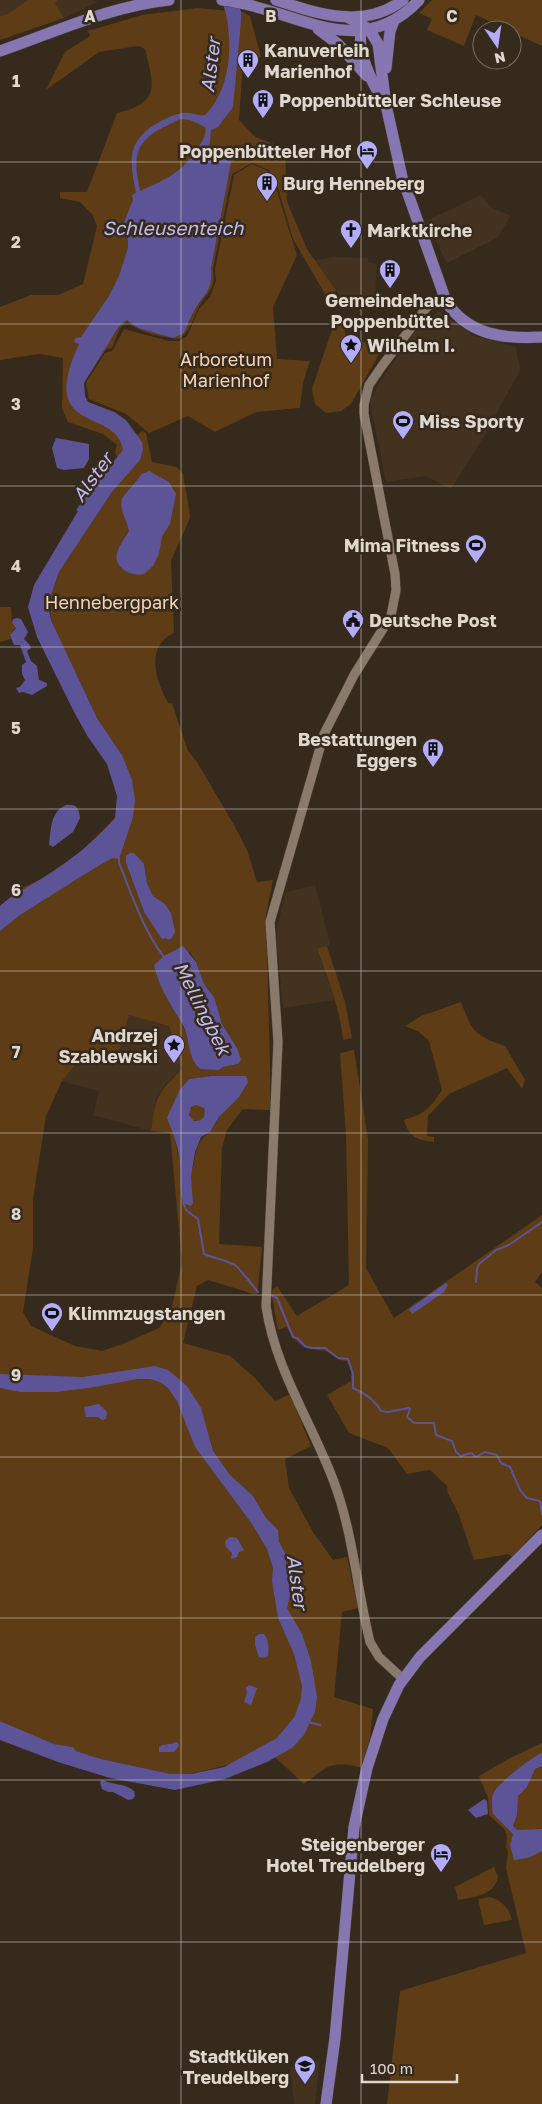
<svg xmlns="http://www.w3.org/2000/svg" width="542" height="2104" font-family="'Golos Text',sans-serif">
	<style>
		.built { fill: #443220 }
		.green { fill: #5e3c15; fill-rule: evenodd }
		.water { fill: #5c5496; fill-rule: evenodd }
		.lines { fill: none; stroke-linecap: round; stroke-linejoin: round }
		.stream { stroke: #5c5496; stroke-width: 2 }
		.minor-casing { stroke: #50453a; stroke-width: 10 }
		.major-casing { stroke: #50453a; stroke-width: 12 }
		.minor { stroke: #897a6b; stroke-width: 9 }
		.major { stroke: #8677b3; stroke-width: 11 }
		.grid { fill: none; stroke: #e0d7cf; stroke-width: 1; stroke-opacity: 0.55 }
		.labels { text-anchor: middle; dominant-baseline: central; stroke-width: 5; stroke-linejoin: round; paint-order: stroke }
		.poi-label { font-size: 18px; font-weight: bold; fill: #e0d7cf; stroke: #362a1d; text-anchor: start }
		.park-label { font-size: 18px; fill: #f4d5b7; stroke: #362a1d }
		.water-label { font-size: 19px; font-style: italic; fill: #bebbf4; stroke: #362a1d }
		.grid-label { font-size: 16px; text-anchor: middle; font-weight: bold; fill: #e0d7cf; stroke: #362a1d; stroke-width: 5; stroke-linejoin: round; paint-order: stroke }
	</style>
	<rect width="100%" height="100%" fill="#362a1d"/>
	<path class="built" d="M0,0H28L8,14L0,16Z
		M58,0H92L98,2L64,18L55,3Z
		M481,195L492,208L511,216L497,238L447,263L426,221Z
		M334,257L368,258V263L377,264L374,309L344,305L336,290L315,260Z
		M439,311L474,336L516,347L520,370L485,435L451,489L426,476L386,482L370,402L379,383L412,336L425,321Z
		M315,885L330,945L317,950L335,1000L283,1008L276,937L280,915L286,892Z
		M129,1015L169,1026L182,1069L164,1086L156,1098L151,1131L93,1115L99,1091L62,1081L82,1056L116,1063Z
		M320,2060L315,2104H294L290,2067Z"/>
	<path class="green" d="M28,0H58L55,3L64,18L0,40V16L8,14Z
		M432,0H542V46L512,32V30H508L476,15L464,46L427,30L432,19L419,13Z
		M197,8L243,12L250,16L261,57L243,62L239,120L255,137L285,148L287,202L307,249L336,290L329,301L293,239L276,181L269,170L252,163L232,174L213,269C216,292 206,292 198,309C192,321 190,331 179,339C161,337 141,333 127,322L120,328L112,348L106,349L83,384L85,396L88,402L114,412L126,420L137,435L142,431L146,433L152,462L177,467L183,474L189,509L190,518L171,561L174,633C144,646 156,683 169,704L172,703L188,751L197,762L234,825L247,850L257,882L273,880L266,914L270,1065V1110L243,1109L227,1130L222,1148L219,1244L262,1247L257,1295L208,1280L197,1286L183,1343L230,1356L255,1378L275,1401L290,1394L311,1446L285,1459L289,1488L313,1532L333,1560L347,1557L358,1608L342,1612L334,1697L373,1709L370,1739L361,1767C328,1761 330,1765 304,1784L275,1757L231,1764L190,1774H171L101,1759L76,1751L73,1747L54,1744L0,1721V906L24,887L41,879L81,852L115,818L122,755L97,718L51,620L50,598L59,572L112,492L139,460L117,457L115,452L117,445L103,434L68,422L62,409L63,358L40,354L0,360V307L31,295H58L83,284L97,226L92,214L80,202L60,198V192H87L117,113C161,103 154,85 145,49L138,46L99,52L46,90L65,52L90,36L88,31L142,15ZM126,863L144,864L147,883L153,896L144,912ZM190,952L196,962L204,984L214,997L222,1024L237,1048L238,1064L223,1067L219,1070L198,1068C191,1054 189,1040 183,1026C175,1009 163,995 158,976ZM129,1015L169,1026L182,1069C156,1095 156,1096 151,1131L170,1133L182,1262L171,1311L159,1328L125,1343L102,1351L75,1346L31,1326L23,1312L33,1248V1199L46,1116L62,1081L82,1056L116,1063ZM211,1076H246L210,1132C192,1143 197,1160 190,1178C188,1184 184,1190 181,1195L180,1162L175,1140L189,1079Z
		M252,164L268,171L274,182L297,255L273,307L277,359L310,361L303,382L300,408L256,412L215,432L188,416L149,433L126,414L89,399L86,383L105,353L112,351L124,329L169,341H179L187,336L199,309L210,297L216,281L215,269L234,175Z
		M342,315L346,338L383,347L351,404L341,411L326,413L315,404L312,389L336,318Z
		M0,607H11L12,623L16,627L10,635L11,639L0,642Z
		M327,946L345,1002L352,1038L343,1040C340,1009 328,979 317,949Z
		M461,1002C473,1033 474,1035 505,1046L525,1080L522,1089L507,1068L449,1094L428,1116L427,1136L434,1137V1142C417,1140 409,1137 404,1120C425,1114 430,1108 442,1090L429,1041L419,1032L405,1026L421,1016Z
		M354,1050L368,1139L366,1268L394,1318L542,1215V1272L535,1282L542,1288V1525L512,1557L509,1554L474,1560L459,1515L448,1493L447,1486L430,1470L407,1474L388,1448L349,1433L327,1395L351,1381V1371L347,1361L340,1360L326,1351L305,1348L295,1340L286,1327L278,1330L271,1292L277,1286L297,1316L349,1285L346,1135L340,1053Z
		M189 1113a8 8 0 1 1 16 0a8 8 0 1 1-16 0Z
		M542,1743V2104H387L400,1991L526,1953L506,1868L508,1852L506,1847L507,1835L504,1829L489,1815L488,1798L479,1776L510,1758Z
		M494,1867L498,1877C494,1896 474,1897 458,1900L455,1887Z
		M489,1897C502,1900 509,1908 512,1920L484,1925L478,1899Z"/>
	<path class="water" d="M222,0H236L241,11V21L233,107L218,127L211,130L209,148L232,157L211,268C213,292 204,293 194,311C190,318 187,326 184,333L173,338L138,328L127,320L119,326L84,383L85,396L88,402L114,412L126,420L142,442L143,449L140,460L112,492L59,572L50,598L49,610L51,620L97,718L122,755L132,780L135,800L133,817L119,859L112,858L85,874L20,915L0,931V906C13,894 28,887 43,878C70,861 94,842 115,818L117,796L107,764L88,737L74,712L37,637L28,607L34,585L78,511L76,510L94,485L123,450C117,406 36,437 79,344L74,342L75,338L81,337L109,296L119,276L128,248V237L123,225L133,200L132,195L136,193C130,163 126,143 154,125C162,120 172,115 182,113C190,112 197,116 205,115C227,93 232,57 228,27C228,18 224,9 222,0ZM180,119L190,120L205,127C207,135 202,141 198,148C181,173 167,179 140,191C133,158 134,141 166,126C171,124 175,121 180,119Z
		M56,438L89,444V459L84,468L64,470L57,468L52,448Z
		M149,471L169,482L176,494L170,524L162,536L159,554L153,566L144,574C132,577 113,568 117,553C119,546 125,538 129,531C127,519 119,512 122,498L142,474Z
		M17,618L21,619L28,632L24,639L29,644L31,648L27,651L31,661L37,666L39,680L47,683V686L32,695L23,692L19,693L16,688L20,687L25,680L22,674V665L26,662L20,645H14L10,635L16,628L12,623L13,619Z
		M66,805C77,804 79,808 80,818L73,832L53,847L49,845C51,830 50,812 66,805Z
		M130,853H134L144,864L147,883L153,896L165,904L171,913L175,932L172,938L168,940L166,938L162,939L144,912L126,863V856Z
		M183,946L196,962L204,984L214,997L222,1024L237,1048L241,1060L238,1064L223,1067L219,1070L200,1069C188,1059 190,1039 183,1025C171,1005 159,988 154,965L164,956Z
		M211,1076H246L248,1082L239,1097L219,1117L210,1132L201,1137L195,1152L191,1177L193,1203L191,1206L183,1203C179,1189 181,1177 180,1164C179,1148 173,1133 167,1118L179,1091L189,1079ZM196,1105L204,1108C206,1117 203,1121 194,1121L189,1115L191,1107Z
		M446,1283L448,1285L444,1292L412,1314L409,1309Z
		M155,1366L168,1370L187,1386L201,1408L213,1451L230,1475L253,1496L266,1518L278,1530L279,1542L285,1553L290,1595L287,1608L302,1634L311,1661L317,1697L315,1712L304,1735L292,1748L267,1762L225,1779L175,1790L110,1778L58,1762L0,1740V1721L54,1744L73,1747L76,1751L101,1759L171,1774H191L224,1767L277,1738L295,1716L301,1698L302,1686L294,1654L278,1618L272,1581L273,1568L267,1549L252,1524L195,1447L177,1401L168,1388L160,1382L150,1379H137L95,1387L56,1392H20L0,1388V1374L83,1377Z
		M99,1404L107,1412L106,1419L102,1420L98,1417H86L84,1407Z
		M230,1537L237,1538L244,1550L239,1552L237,1557L231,1559L232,1553L226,1547L225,1541Z
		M259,1634H264C269,1640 269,1648 268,1656L264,1658L259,1657L255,1645V1637Z
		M249,1685L257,1688L251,1705L244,1702L247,1693L246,1688Z
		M175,1742L178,1743L179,1746L174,1752H159V1747C164,1743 169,1746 175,1742Z
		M542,1753V1766L535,1769L527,1787L518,1796L517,1815L513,1826L517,1830L542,1829V1851L528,1858L514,1860L510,1845L513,1834L493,1814C492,1808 491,1800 493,1794C497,1784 531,1757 542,1753Z
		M102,1780C112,1785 125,1783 134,1791L135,1796L133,1799L128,1800L113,1792H108L102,1789L100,1782Z
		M484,1799L487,1801L488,1814L476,1818L468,1810Z"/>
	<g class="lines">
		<path class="stream" d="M119,858V863C132,895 143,930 164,957
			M183,1202L186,1210L198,1219L204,1254C214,1258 225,1260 235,1265C238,1267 255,1288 258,1292
			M476,1282L477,1269L479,1264L496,1250L509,1245L542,1222
			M271,1295L277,1298L293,1337L297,1338L305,1346L312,1348H325L338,1358L348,1359L353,1374V1388C365,1394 374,1399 381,1411L388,1412L408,1408L410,1409L407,1417L414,1423H434L436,1435L452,1441L456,1452L461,1456L471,1453L476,1457L485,1452L497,1455L501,1463L510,1467L520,1490L527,1498L540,1501L542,1514
			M308,1722L320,1725"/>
		<g class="minor-casing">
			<path id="minor" d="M403,1679L379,1657L370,1642C357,1589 353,1533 334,1482C312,1423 275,1369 266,1306L278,1042L270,922L324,734L354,675L391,616L396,590L395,574L364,414V405L369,385L382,366L427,307L443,296"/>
		</g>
		<g class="major-casing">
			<path id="major" d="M222,0C291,7 359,65 419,0
				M276,0C318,14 364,30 403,0
				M347,17L369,29L378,44L386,105L402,177L446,301C468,336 505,339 542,337
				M364,26C352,46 374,86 385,104
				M318,29L338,44L367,76
				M0,51C55,32 111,6 169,0
				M386,68L390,31L394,21
				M326,2104L335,2038L354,1827L367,1768L383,1719L399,1685L420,1657L542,1535"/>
		</g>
		<use href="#minor" class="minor"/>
		<use href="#major" class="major"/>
	</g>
	<path class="grid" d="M181,0V2104M361,0V2104M0,162H542M0,324H542M0,486H542M0,647H542M0,809H542M0,971H542M0,1133H542M0,1295H542M0,1457H542M0,1618H542M0,1780H542M0,1942H542"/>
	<defs>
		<g id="building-pin" transform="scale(1.125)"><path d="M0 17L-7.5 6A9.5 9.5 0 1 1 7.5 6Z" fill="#b3adf9" stroke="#362a1d"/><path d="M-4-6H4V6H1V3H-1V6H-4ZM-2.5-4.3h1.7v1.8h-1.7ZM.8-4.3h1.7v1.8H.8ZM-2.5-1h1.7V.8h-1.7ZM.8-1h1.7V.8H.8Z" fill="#111"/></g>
		<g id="hotel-pin" transform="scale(1.125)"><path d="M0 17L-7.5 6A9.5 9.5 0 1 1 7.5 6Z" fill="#b3adf9" stroke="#362a1d"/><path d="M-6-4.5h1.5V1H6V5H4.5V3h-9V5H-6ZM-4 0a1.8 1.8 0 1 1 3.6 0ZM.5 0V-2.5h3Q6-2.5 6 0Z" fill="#111"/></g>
		<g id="church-pin" transform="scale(1.125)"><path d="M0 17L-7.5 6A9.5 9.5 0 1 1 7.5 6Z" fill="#b3adf9" stroke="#362a1d"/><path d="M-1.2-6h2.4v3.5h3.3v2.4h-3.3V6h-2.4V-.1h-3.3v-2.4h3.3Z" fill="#111"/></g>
		<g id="sight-pin" transform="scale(1.125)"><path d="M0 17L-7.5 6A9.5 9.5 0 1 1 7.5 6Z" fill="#b3adf9" stroke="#362a1d"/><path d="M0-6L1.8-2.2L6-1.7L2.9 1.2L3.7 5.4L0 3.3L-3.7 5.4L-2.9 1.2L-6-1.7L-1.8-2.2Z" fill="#111"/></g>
		<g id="stadium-pin" transform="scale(1.125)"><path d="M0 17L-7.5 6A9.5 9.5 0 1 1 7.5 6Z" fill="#b3adf9" stroke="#362a1d"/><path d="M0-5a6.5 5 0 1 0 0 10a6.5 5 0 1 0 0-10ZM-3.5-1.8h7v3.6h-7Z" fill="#111"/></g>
		<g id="civic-pin" transform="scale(1.125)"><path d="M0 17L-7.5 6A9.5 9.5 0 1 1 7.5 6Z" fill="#b3adf9" stroke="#362a1d"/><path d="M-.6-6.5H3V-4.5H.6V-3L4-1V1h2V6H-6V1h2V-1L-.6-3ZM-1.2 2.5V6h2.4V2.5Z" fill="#111"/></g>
		<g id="school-pin" transform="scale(1.125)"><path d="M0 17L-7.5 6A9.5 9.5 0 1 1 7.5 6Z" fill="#b3adf9" stroke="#362a1d"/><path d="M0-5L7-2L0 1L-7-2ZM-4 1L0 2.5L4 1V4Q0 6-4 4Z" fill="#111"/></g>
	</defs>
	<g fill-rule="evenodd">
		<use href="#building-pin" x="248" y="60"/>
		<use href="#building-pin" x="263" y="100"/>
		<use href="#hotel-pin" x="367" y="151"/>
		<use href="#building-pin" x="267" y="183"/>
		<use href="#church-pin" x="351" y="230"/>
		<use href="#building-pin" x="390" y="270"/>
		<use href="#sight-pin" x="351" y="345"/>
		<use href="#stadium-pin" x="403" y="421"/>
		<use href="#stadium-pin" x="476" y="545"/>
		<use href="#civic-pin" x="353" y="620"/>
		<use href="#building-pin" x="433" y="749"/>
		<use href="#sight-pin" x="174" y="1045"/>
		<use href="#stadium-pin" x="52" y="1313"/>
		<use href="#hotel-pin" x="441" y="1854"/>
		<use href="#school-pin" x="305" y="2066"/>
	</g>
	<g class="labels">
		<g class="poi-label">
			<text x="264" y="50">Kanuverleih<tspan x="264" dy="21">Marienhof</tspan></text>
			<text x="279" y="100">Poppenbütteler Schleuse</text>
			<text x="351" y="151" text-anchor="end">Poppenbütteler Hof</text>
			<text x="283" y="183">Burg Henneberg</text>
			<text x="367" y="230">Marktkirche</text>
			<text x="390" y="300" text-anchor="middle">Gemeindehaus<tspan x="390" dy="21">Poppenbüttel</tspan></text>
			<text x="367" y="345">Wilhelm I.</text>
			<text x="419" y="421">Miss Sporty</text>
			<text x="460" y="545" text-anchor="end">Mima Fitness</text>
			<text x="369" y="620">Deutsche Post</text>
			<text x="417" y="739" text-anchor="end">Bestattungen<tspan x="417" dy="21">Eggers</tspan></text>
			<text x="158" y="1035" text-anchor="end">Andrzej<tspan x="158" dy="21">Szablewski</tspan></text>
			<text x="68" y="1313">Klimmzugstangen</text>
			<text x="425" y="1844" text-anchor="end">Steigenberger<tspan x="425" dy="21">Hotel Treudelberg</tspan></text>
			<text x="289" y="2056" text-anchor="end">Stadtküken<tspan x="289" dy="21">Treudelberg</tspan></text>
		</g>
		<g class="park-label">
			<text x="226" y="359">Arboretum<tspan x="226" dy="21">Marienhof</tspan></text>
			<text x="112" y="602">Hennebergpark</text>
		</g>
		<g class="water-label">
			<text transform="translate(210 65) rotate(-83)">Alster</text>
			<text x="173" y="227">Schleusenteich</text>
			<text transform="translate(92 477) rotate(-54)">Alster</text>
			<text transform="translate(203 1008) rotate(63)">Mellingbek</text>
			<text transform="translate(298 1582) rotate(82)">Alster</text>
		</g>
	</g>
	<g class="grid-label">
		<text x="90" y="22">A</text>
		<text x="271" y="22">B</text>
		<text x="452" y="22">C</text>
		<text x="16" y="87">1</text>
		<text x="16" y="248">2</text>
		<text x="16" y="410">3</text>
		<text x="16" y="572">4</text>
		<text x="16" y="734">5</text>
		<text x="16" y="896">6</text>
		<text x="16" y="1058">7</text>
		<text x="16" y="1220">8</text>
		<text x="16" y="1381">9</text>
	</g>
	<g transform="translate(497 45) rotate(167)"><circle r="24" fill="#362a1d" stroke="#7a6f64"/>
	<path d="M0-4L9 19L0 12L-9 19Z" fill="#b3adf9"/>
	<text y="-8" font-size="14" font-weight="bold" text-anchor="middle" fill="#e0d7cf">N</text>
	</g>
	<path d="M362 2074v8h95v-8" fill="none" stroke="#e0d7cf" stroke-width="2.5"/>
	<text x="370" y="2074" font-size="15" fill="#e0d7cf" stroke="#362a1d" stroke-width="4" paint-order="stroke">100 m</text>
</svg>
